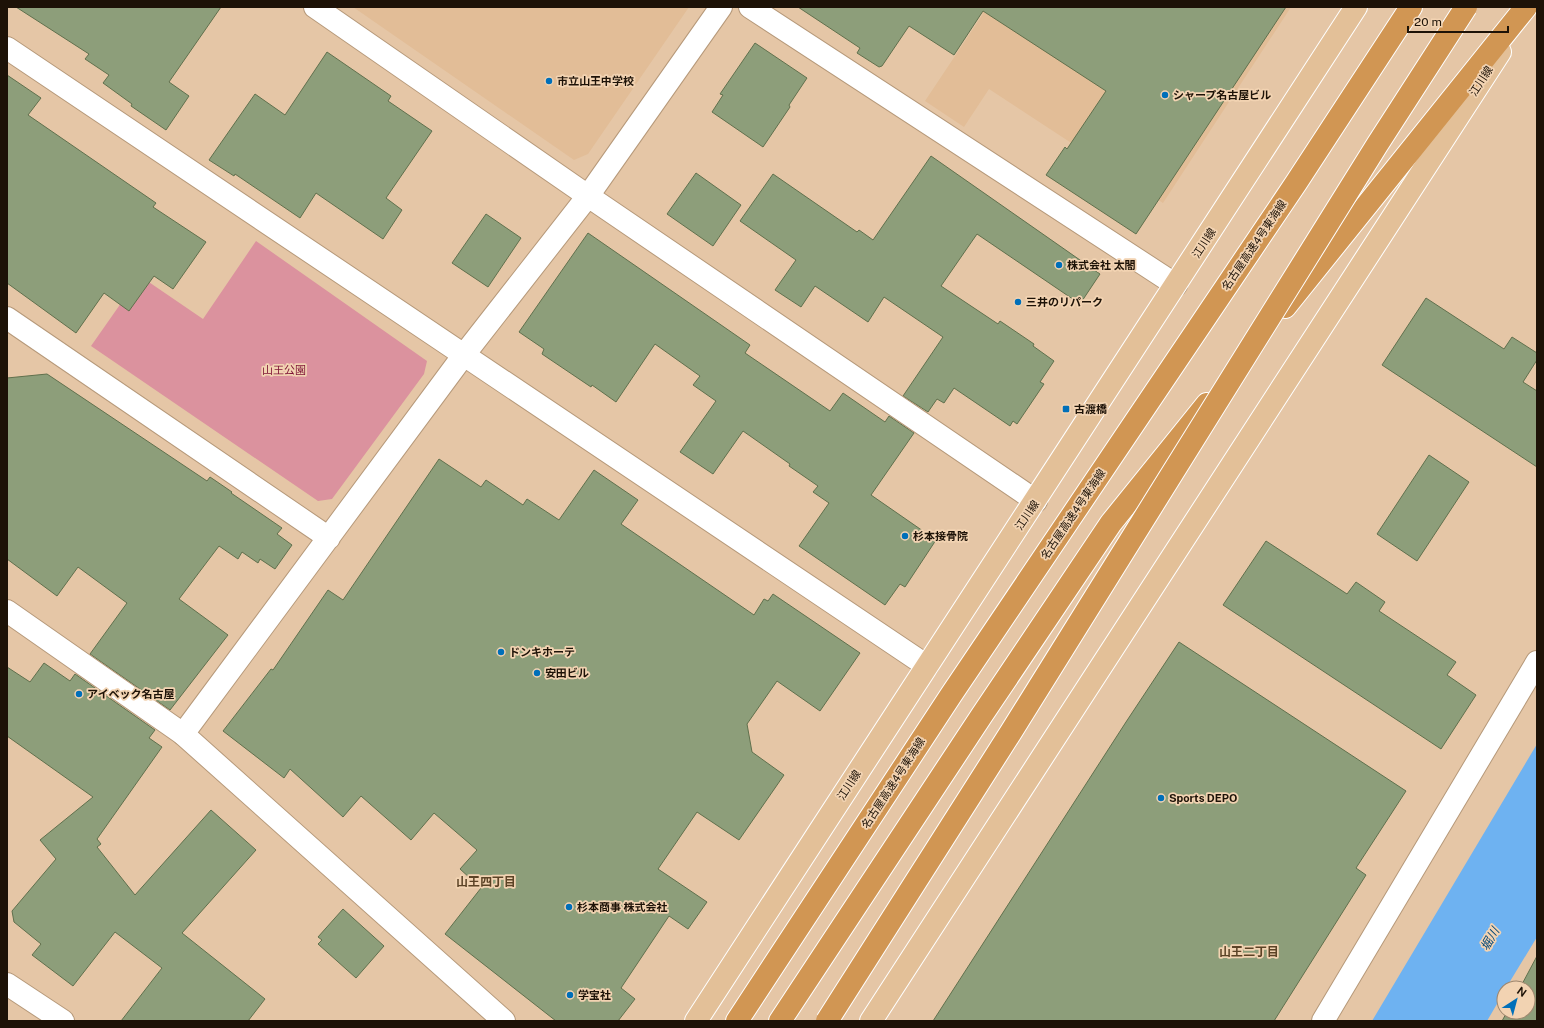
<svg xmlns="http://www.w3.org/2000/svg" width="1544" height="1028" font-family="'Public Sans','Noto Sans JP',sans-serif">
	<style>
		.built { fill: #e2bd97 }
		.green { fill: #db929e }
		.water { fill: #6eb2f1 }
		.building { fill: #8d9e7a; stroke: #60704d }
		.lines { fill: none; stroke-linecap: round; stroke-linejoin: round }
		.street-casing { stroke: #b6997a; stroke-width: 24 }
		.secondary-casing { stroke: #b6997a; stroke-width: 24 }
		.primary-casing { stroke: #fff; stroke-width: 24 }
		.highway-casing { stroke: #fff; stroke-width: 24 }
		.street { stroke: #fff; stroke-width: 22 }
		.secondary { stroke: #fff; stroke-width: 22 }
		.primary { stroke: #e3c098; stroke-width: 22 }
		.highway { stroke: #d19653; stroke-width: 22 }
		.highway-bridge-casing { stroke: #fff; stroke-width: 24; stroke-linecap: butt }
		.highway-bridge { stroke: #d19653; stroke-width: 22 }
		.poi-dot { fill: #006fb9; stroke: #f2d3b2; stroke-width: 1.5 }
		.labels { text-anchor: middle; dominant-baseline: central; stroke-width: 3.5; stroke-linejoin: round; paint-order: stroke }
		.poi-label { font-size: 11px; font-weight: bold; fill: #1d1207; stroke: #f2d3b2; text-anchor: start }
		.street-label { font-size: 11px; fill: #1d1207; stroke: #f2d3b2 }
		.park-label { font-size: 11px; fill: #7c1235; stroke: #f2d3b2 }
		.neighbourhood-label { font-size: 12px; font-weight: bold; fill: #5c4326; stroke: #f2d3b2 }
		.water-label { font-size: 12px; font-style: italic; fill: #004679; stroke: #f2d3b2 }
	</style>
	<rect width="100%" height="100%" fill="#e5c6a6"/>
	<path class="built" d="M353,7H689L588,154L574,160Z
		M972,7H1291L1163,203L989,89L964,127L925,101L983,14Z"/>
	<path class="green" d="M256,241L427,361L424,374L332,499L318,501L91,346L140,276L203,319Z"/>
	<path class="water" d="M1537,744V937L1506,988H1504V992L1487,1021H1372Z"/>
	<path class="building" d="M16,7H221L169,82L189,96L166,130L131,106L132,104L103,83L109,75L85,59L89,54Z
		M798,7H1286L1136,234L1046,175L1065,147L1067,149L1106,91L983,11L954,55L909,26L882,66L879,67L857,53L860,48Z
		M755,43L807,78L789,105L790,107L763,147L712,112L723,95L720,94Z
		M327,52L391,96L388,101L432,131L386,198L402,210L383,239L316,193L300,218L235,174L234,176L209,160L255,94L285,115Z
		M7,75L41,98L28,115L156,203L153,207L206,242L173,289L154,276L129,311L104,293L76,333L7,283Z
		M931,156L1100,274L1080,304L977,234L941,286L998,324L1000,321L1034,344L1033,346L1054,361L1040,382L1044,384L1017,424L1013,421L1010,426L954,388L944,403L937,399L928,412L903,396L943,337L884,297L868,322L815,286L801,307L775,290L796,260L740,221L773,174L857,232L859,230L873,240Z
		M696,173L741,205L713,246L667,214Z
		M486,214L521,238L488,287L452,263Z
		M588,233L750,345L745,353L830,411L843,393L885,422L889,416L914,433L871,495L936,540L905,587L900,584L885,605L799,546L829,503L813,492L818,486L789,466L790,464L743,431L713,474L680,452L716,401L693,385L700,376L655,344L616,402L592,385L591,387L542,354L544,349L519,332Z
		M1426,298L1504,349L1512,337L1537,353V360L1523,382L1537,391V467L1382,365Z
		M47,374L207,481L210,477L232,492L231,493L282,528L277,534L292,545L275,569L260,559L258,563L242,552L238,559L219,546L179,599L228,635L170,710L90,654L127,603L78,567L57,596L7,559V378Z
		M1429,455L1469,482L1417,561L1377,534Z
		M439,459L481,487L486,480L523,505L527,499L559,520L594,470L638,500L621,524L754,615L764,599L768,601L773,594L860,653L820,711L777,681L747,724L752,752L784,775L739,840L697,812L658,869L707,902L688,929L669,916L621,988L635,999L618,1021H556L445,934L481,888L460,869L477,850L434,813L411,840L361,796L343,817L290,769L284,778L223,731L271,669L273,670L328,590L343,600Z
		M1266,541L1347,594L1356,582L1385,602L1379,611L1456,662L1447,675L1476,695L1441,749L1223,605Z
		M1179,642L1406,791L1356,868L1366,875L1274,1021H933L1126,722Z
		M44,663L70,681L75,674L155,730L149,738L162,747L97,839L101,844L97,847L135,895L211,810L256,850L182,933L265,999L248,1021H121L162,968L115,932L73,986L32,955L41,944L14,922L12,911L56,859L40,840L93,797L7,736V667L30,682Z
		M343,909L384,946L356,978L318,944L322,940L318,937Z
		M1537,956V1021H1502L1507,1012H1528V988H1520Z"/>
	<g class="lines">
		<g class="street-casing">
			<path id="street" d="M315,7L588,196L1036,501
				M750,7L1176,285
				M7,48L927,666
				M7,318L329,538
				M183,734L463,356L588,196L721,7
				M7,984L63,1021
				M1323,1021L1537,662"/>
		</g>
		<g class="secondary-casing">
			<path id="secondary" d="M7,611L183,734L504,1021"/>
		</g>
		<g class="primary-casing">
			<path id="primary" d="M696,1021L1356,7
				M871,1021L1500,52"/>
		</g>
		<g class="highway-casing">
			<path id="highway" d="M1285,307L1526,7
				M737,1021L951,695L1296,183L1411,7
				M780,1021L982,715L1111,523L1207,404"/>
		</g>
		<use href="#street" class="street"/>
		<use href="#secondary" class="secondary"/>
		<use href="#primary" class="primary"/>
		<use href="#highway" class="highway"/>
		<g class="highway-bridge-casing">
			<path id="highway-bridge" d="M827,1021L1011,732L1377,145L1466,7"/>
		</g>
		<use href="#highway-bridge" class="highway-bridge"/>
	</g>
	<g class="poi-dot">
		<circle cx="549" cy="81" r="4"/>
		<circle cx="1165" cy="95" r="4"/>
		<circle cx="1059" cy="265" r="4"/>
		<circle cx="1018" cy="302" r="4"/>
		<rect x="1062" y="405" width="8" height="8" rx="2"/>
		<circle cx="905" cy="536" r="4"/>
		<circle cx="501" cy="652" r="4"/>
		<circle cx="537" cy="673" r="4"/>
		<circle cx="79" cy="694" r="4"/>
		<circle cx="1161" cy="798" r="4"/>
		<circle cx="569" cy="907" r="4"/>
		<circle cx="570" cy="995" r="4"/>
	</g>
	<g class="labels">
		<g class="poi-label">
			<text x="557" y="81">市立山王中学校</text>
			<text x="1173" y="95">シャープ名古屋ビル</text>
			<text x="1067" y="265">株式会社 太閤</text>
			<text x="1026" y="302">三井のリパーク</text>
			<text x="1074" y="409">古渡橋</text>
			<text x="913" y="536">杉本接骨院</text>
			<text x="509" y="652">ドンキホーテ</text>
			<text x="545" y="673">安田ビル</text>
			<text x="87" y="694">アイベック名古屋</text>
			<text x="1169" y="798">Sports DEPO</text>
			<text x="577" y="907">杉本商事 株式会社</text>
			<text x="578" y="995">学宝社</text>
		</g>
		<g class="street-label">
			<text transform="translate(1481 81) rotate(-57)">江川線</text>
			<text transform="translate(1204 243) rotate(-57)">江川線</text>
			<text transform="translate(1254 245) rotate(-56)">名古屋高速4号東海線</text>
			<text transform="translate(1073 514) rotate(-56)">名古屋高速4号東海線</text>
			<text transform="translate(1027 515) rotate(-56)">江川線</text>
			<text transform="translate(893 783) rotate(-57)">名古屋高速4号東海線</text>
			<text transform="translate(849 785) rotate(-57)">江川線</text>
		</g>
		<g class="park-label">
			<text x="284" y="370">山王公園</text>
		</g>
		<g class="neighbourhood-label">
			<text x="486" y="882">山王四丁目</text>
			<text x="1249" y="952">山王二丁目</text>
		</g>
		<g class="water-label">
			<text transform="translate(1490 939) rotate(-60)">堀川</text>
		</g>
	</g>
	<rect width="1544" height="1028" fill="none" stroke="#1d1207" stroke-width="16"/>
	<g transform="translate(1516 1000) rotate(36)"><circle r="19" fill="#f2d3b2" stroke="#9d866e"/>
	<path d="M0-3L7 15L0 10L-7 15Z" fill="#006fb9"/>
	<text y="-6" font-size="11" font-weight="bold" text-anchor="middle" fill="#1d1207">N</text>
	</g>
	<path d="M1408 26v6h100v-6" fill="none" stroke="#1d1207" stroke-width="2"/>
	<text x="1414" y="26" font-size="12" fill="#1d1207" stroke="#f2d3b2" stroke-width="3" paint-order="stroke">20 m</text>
</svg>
